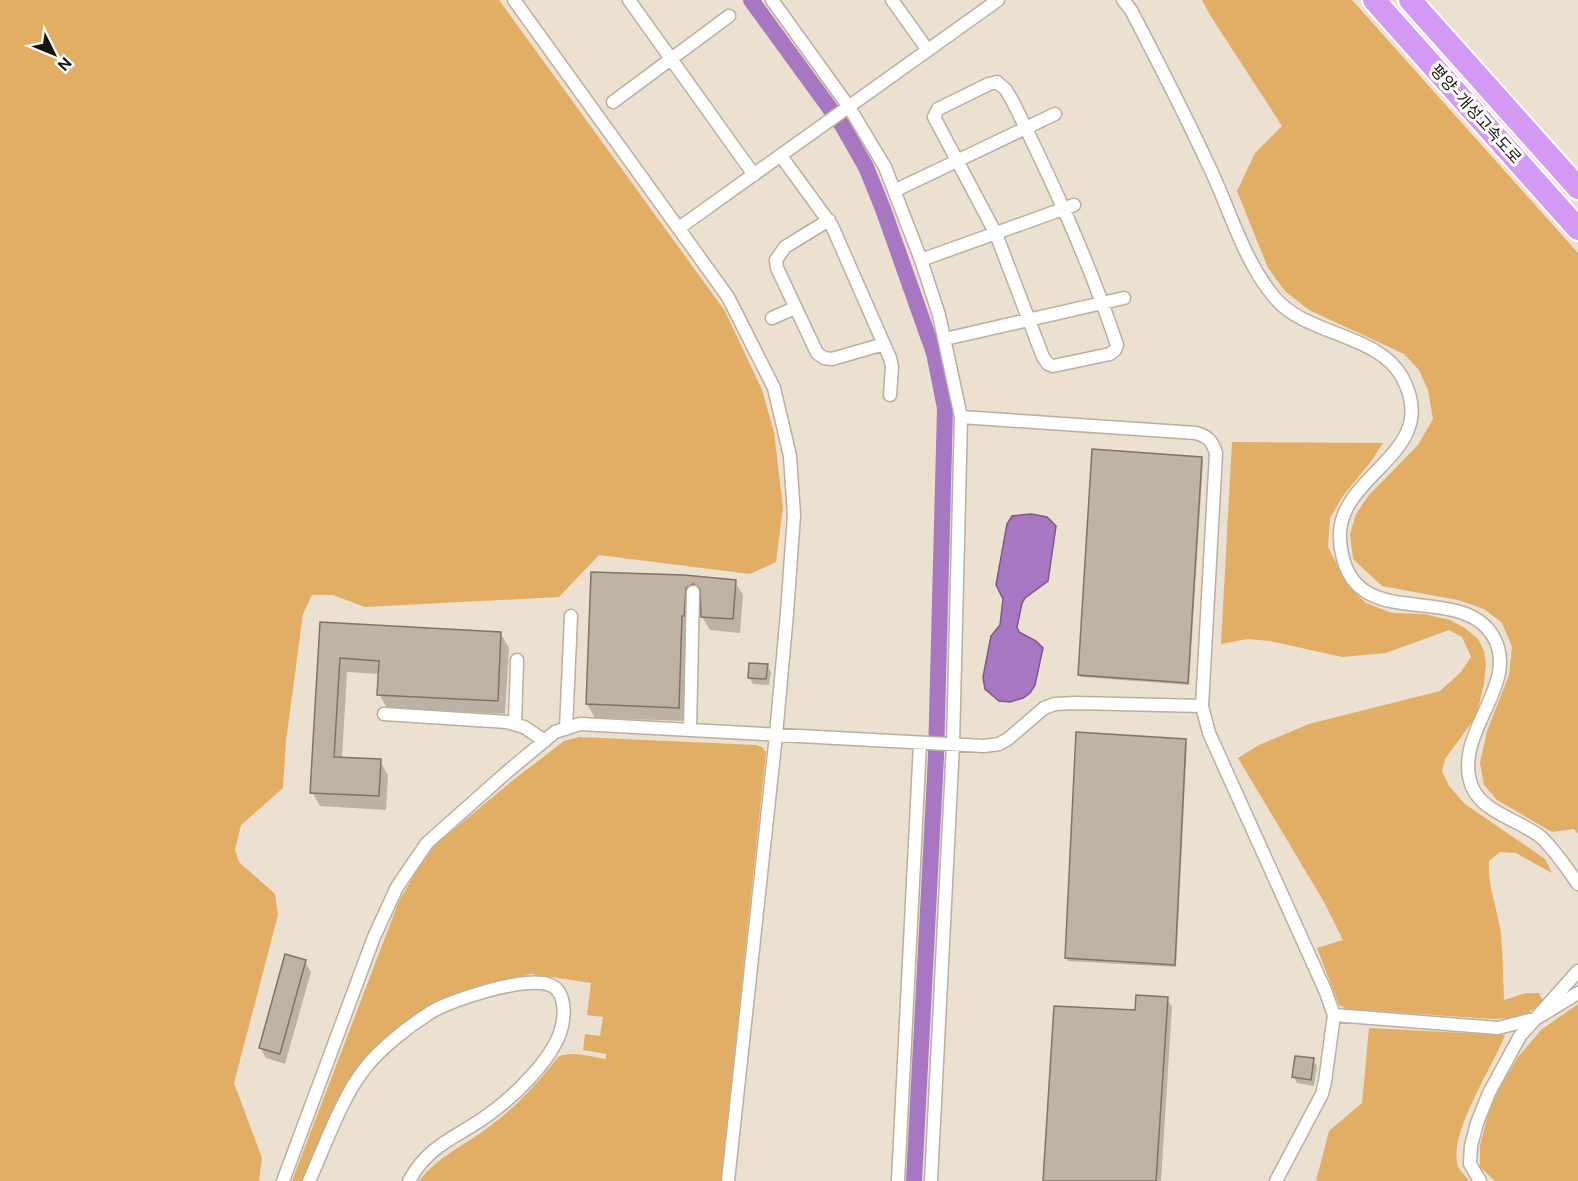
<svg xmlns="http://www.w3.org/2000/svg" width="1578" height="1181" font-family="'DM Sans','Noto Sans KR',sans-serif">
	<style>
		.green { fill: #e2ae66 }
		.water { fill: #a877c1; stroke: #7c598b; stroke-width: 1.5 }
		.shadow { fill: #0003 }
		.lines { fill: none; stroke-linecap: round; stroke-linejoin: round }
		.canal { stroke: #a877c1; stroke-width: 16 }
		.building { fill: #bfb3a4; stroke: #807466; stroke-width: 1.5 }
		.street-casing { stroke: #bbafa0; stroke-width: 15 }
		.highway-casing { stroke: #fff; stroke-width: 26 }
		.street { stroke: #fff; stroke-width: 12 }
		.highway { stroke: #d49af3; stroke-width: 22 }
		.labels { text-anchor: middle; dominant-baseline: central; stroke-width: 6; stroke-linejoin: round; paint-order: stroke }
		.street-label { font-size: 16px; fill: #17130d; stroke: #fff }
	</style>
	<rect width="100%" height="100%" fill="#ece0d0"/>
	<path class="green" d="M0,0H499L725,311L762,390L774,432L783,507L776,562L750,574L599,555L559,597L365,607L333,595H312L303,614L286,741L283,788L241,825L235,850L239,862L275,894L278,915L234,1083L262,1158L259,1181H0Z
		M1202,0H1352L1578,253V834L1574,829L1552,832L1497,800L1484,785L1480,763L1487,731L1509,675L1512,647L1502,623L1484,609L1458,600L1382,586L1353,559L1350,534L1356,514L1369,495L1418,445L1433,419L1428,390L1419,370L1404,354L1309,310L1286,292L1268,268L1237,191L1255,153L1282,126L1210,15Z
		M1232,442L1383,443L1372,460L1343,496L1330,518L1328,547L1348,586L1366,603L1392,613L1424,614L1450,620L1465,628L1478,639L1484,651L1486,664L1484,684L1478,709L1472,722L1445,759L1442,771L1449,786L1465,804L1545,859L1552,873L1516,853L1500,852L1489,861C1487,885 1498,910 1501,934C1503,956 1503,978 1504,1000L1526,993H1539L1543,1001C1530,1016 1512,1019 1492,1019L1347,1009L1339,1005L1317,948L1343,940L1324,902L1238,758L1259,745L1309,724L1440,691L1461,672L1471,657L1462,637L1449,630L1386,653L1342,657L1270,641L1248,639L1221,644Z
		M579,737L756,745L762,747L766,752L721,1181H419C437,1157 465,1145 489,1127C516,1107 537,1084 558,1057C572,1050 591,1057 606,1059V1054L583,1050L585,1034L600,1036L603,1017L587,1015L591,983L531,974L463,991L427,1009L392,1035L362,1062L347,1085L303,1181H292L399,901L417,870L436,844L512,781L564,741Z
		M1578,1004V1181H1495L1480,1167V1145L1491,1103L1518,1057L1541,1030Z
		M1369,1028L1505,1035C1494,1065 1447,1135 1458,1166C1460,1171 1466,1176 1469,1181H1316L1329,1131L1362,1103Z"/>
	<path class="water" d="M1031,514L1047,517L1056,526L1048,581L1025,598L1022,603L1017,627L1019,632L1036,641L1043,648L1035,685L1030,693L1023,698L1010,702L999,701L985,689L983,677L991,636L1000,625L1003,599L996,585L1007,524L1012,516Z"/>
	<path class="shadow" d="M1201,458L1203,461L1189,685L1081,677L1079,675Z
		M592,573L735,582L743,595L740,633L710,630L702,617V596L693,602L686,721L595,718L587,704Z
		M321,623L501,634L509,648L505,714L387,708L379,694L380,674L347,672L342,759L380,761L388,775L386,810L320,806L312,792Z
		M767,666L771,672L769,685L753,684L749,677Z
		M1185,740L1187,743L1176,967L1068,961L1066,958Z
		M305,962L311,972L285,1064L266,1058L260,1048Z
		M1167,999L1172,1007L1161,1181H1045L1137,1012Z
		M1313,1060L1317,1066L1314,1086L1297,1083L1294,1077Z"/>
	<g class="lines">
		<path class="canal" d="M751,0L842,125L866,167L883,209L934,353L945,408L936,756L914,1181"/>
	</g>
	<path class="building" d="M1092,449L1202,457L1188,683L1078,675Z
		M591,572L684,575L736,580L733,619L701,617L700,589L693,584L686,588L684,616H682L679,708L586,704Z
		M320,622L501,632L498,701L377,695L379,661L340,658L334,757L381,759L379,796L310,793Z
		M749,663L768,664L766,679L748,678Z
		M1076,732L1186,739L1175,965L1065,958Z
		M285,954L306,960L280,1054L259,1048Z
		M1136,995L1168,997L1156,1181H1043L1054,1006L1135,1010Z
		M1295,1056L1314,1058L1311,1080L1292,1077Z"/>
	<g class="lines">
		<g class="street-casing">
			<path id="street" d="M514,0L728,297L774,388L790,456L794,515L787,613L776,735L728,1181
				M629,0L754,175
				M772,0L849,107L885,167L921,260L939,315L961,417L953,745L931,1181
				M892,0L927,49
				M1123,0L1131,10C1157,60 1183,110 1207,162C1229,206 1242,259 1275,298C1307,336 1377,333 1402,377C1444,454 1336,473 1340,539C1346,640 1458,578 1493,636C1522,685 1451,733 1472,787C1484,814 1521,820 1542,838C1556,852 1567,868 1578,884
				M997,82L1006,90L1013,102C1052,181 1089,261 1117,345L1115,350L1110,354L1053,366L1048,364L1043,357L996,234L934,117L938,109L989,84Z
				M613,102L729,16
				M781,156L832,226L890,358L892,367L890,395
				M894,191L1055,114
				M829,220L785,247L776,260L777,268L817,353L824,358L832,359L884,344
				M679,228L998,0
				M921,260L1074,205
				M772,318L795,308
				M945,339L1124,298
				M961,417L1196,433C1209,437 1212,441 1216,453L1202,706L1209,733L1325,990L1334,1015L1325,1082L1322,1094L1276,1181
				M384,714L507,722L524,727L545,741
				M515,724L517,660
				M566,729L571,616
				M690,730L693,592
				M1334,1015L1498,1028L1537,1018L1578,993
				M283,1181L374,937L397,887L427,843L507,772L555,732L580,724L984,746L999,744L1008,739L1044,708L1055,704L1076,703L1202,706
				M309,1181C325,1146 342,1096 366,1067C381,1048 408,1027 428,1014C448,1000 528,975 550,985C567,991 565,1019 560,1033C550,1061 515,1095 492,1112C460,1137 430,1142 409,1181
				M898,1181L920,743
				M1480,1181L1470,1164L1471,1146L1477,1123L1489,1093L1520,1036L1578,971"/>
		</g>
		<g class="highway-casing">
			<path id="highway" d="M1374,0L1578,229
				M1410,0L1578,188"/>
		</g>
		<use href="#street" class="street"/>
		<use href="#highway" class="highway"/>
	</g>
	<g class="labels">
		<g class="street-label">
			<text transform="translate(1476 114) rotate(48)">평양-개성고속도로</text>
		</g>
	</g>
	<g transform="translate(54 54) rotate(133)" stroke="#ffffff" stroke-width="4.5" paint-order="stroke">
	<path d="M0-4.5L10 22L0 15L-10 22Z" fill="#17130d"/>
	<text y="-9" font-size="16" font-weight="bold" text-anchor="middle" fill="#17130d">N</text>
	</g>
</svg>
